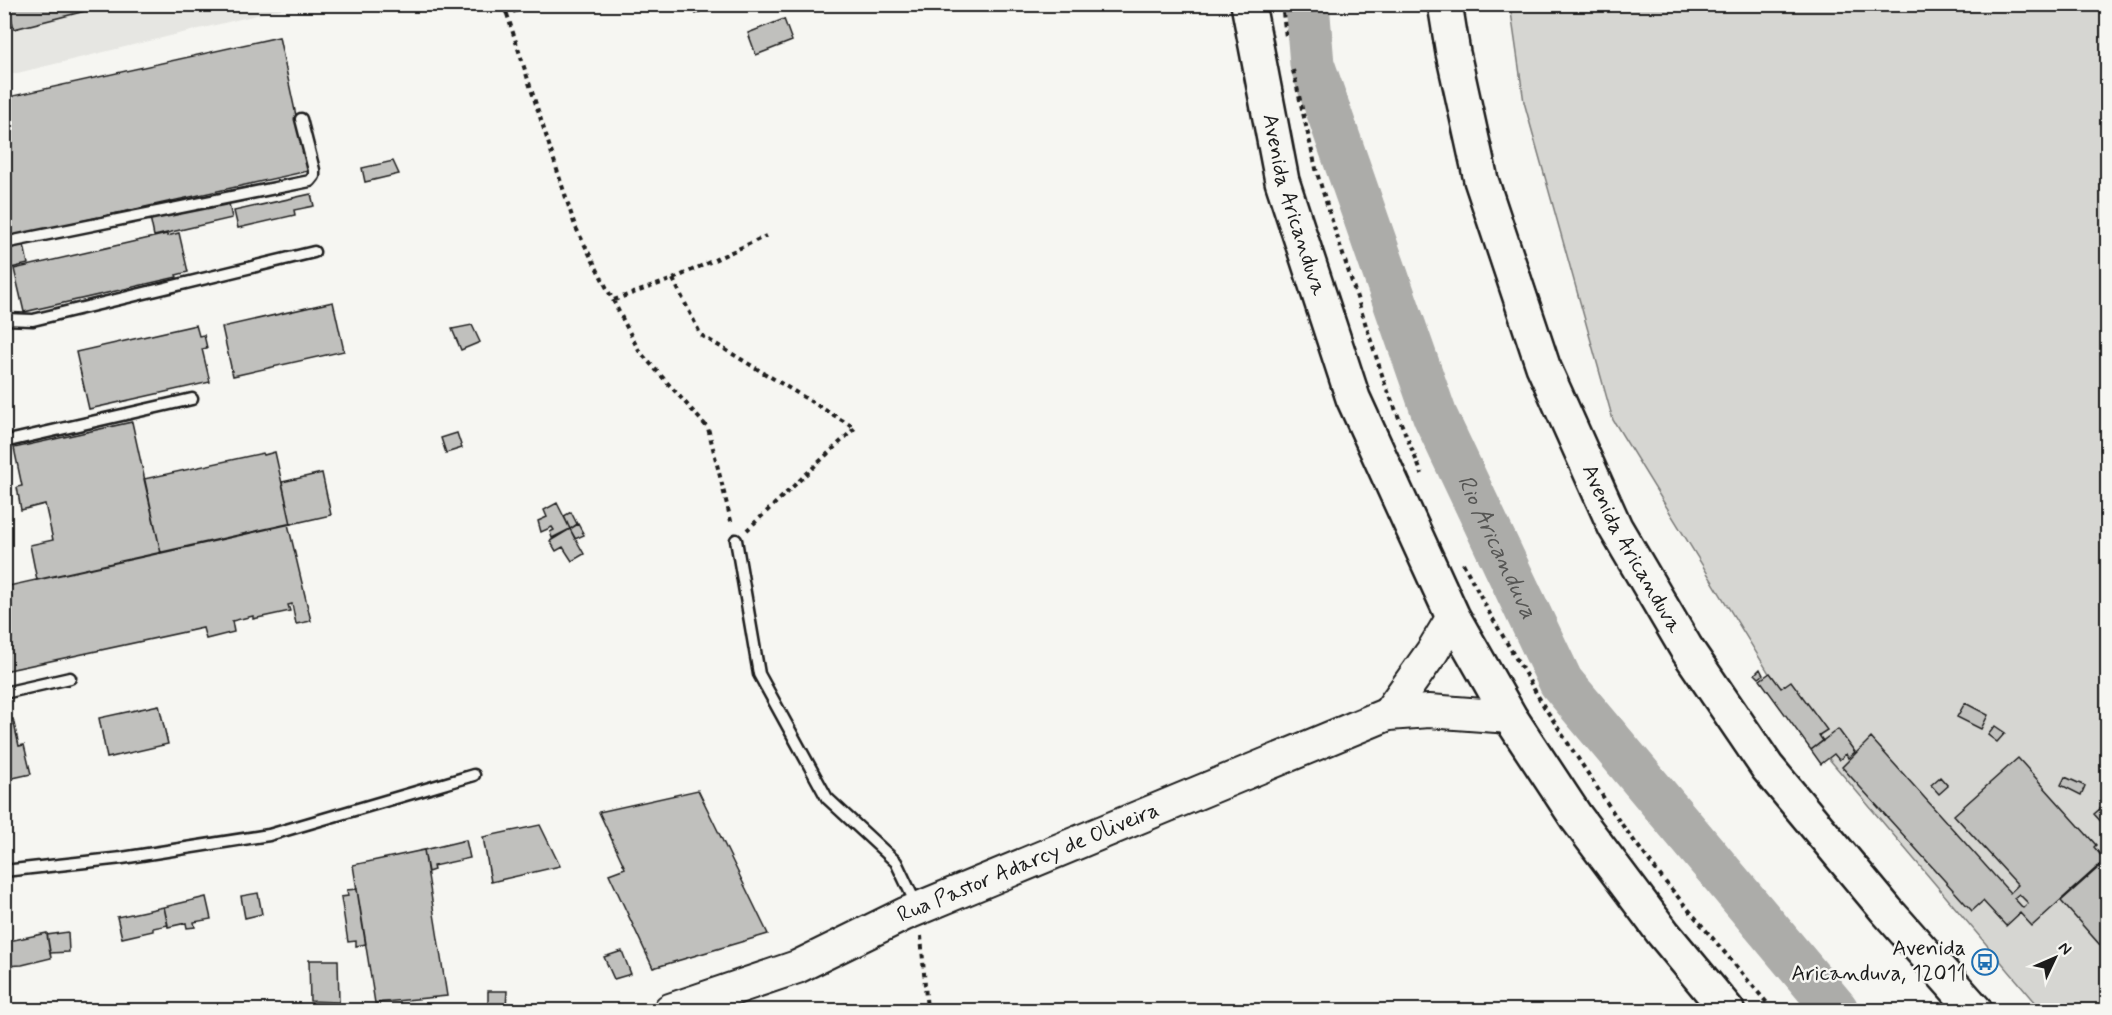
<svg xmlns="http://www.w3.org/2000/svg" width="2112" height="1015" font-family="Mynerve,sans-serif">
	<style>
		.built { fill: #e6e6e2 }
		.green { fill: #d6d6d2; stroke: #797977; stroke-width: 1.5 }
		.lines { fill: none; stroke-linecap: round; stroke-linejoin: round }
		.river { stroke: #acaca9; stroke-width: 45 }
		.building { fill: #c0c0bd; stroke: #1c1c1c; stroke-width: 1.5; fill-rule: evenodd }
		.lane-casing { stroke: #1c1c1c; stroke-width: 15 }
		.secondary-casing { stroke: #1c1c1c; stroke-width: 36 }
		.highway-casing { stroke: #1c1c1c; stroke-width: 38 }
		.path { stroke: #1c1c1c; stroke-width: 4; stroke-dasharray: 4.5 4.5; stroke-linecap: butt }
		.lane { stroke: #f6f6f2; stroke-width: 10 }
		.secondary { stroke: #f6f6f2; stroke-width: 32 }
		.highway { stroke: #f6f6f2; stroke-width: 33 }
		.labels { text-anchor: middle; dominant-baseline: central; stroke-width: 5; stroke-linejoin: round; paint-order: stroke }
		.street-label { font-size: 22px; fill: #1c1c1c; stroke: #f6f6f2 }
		.poi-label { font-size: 22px; fill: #1c1c1c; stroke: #f6f6f2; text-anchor: end }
		.water-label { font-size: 24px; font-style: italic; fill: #565654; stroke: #f6f6f2 }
	</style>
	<rect width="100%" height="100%" fill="#f6f6f2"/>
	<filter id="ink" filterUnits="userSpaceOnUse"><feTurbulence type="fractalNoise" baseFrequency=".0167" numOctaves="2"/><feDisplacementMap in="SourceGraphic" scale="12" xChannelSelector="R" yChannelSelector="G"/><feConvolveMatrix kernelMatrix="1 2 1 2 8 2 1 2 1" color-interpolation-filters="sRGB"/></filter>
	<g filter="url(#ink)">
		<path class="built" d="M5,4L298,5L5,76Z"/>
		<path class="green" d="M1510,5H2107V1010H2042L1802,727L1613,420L1524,102Z"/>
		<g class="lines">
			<path class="river" id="s1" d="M1307,4L1312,64L1435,416L1561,682L1836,1010"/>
		</g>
		<path class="building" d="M8,4H113L14,29Z
			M691,4H705L707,8L696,14Z
			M784,19L792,41L756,55L748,33Z
			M279,37L308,171L4,238V98Z
			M393,161L399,174L365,182L362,168Z
			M311,194L314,206L294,210L295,215L238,228L234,211Z
			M228,199L232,218L154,236L150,217Z
			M179,233L188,272L176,275L177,277L24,312L14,269L167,234V236Z
			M24,245L28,264L11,268L7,249Z
			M333,302L344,351L233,376L222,327Z
			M196,325L199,336L204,335L207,348L202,349L210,382L89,409L76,352Z
			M472,325L480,342L461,350L452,329Z
			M132,422L161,553L37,580L30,545L53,540L45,504L21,510L17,487L22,486L14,448Z
			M457,433L462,448L446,453L441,438Z
			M275,452L291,524L161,553L144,479L263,453L264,455Z
			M322,473L331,515L291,524L282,482Z
			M557,503L570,529L552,538L550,532L554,530L552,527L541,532L538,521L547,517L544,510Z
			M571,512L577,524L570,529L564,516Z
			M288,524L311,621L296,624L292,604L288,605L290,611L253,619V616L232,621L234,632L206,639L203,628L4,671V587Z
			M578,524L584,535L575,539L570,529Z
			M570,529L584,554L572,561L563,547L556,551L550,541Z
			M1760,669L1763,675L1759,678L1755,674Z
			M1770,673L1781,688L1791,681L1827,730L1819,735L1823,741L1811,750L1760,680Z
			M1965,703L1988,715L1981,729L1957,717Z
			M159,705L168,744L107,758L99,718Z
			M13,719L19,746L24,745L31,774L4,780V721Z
			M1995,726L2005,733L1997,742L1988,735Z
			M1838,729L1855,752L1848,758L1846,754L1839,760L1834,754L1821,764L1811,750Z
			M1871,738L2010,893L2018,885L1954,815L2018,758L2096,845L2094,847L2105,860L2032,926L2020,913L2006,926L1983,901L1972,911L1842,767ZM2019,894L2028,903L2023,908L2014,898Z
			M1940,777L1948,786L1939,794L1931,785Z
			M2065,777L2085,786L2081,795L2061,785Z
			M698,790L768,934L653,968L609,874L625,868L599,812Z
			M2108,802V829L2094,814Z
			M540,825L560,866L491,882L483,837Z
			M466,840L470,858L433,866L434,870L428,872L424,850Z
			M424,850L447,996L375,1003L353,865Z
			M2108,859V954L2061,901Z
			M357,889L366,944L356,946V941L348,942L341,897L348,896L347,890Z
			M258,893L262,914L245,918L241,896Z
			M206,897L211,919L194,922L195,927L187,928L186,923L168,927L164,907Z
			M164,907L168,925L153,928V931L122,938L117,917Z
			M68,932L69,952L50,953L47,935Z
			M47,933L51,958L22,965L4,966V942Z
			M622,951L631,974L614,979L604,957Z
			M309,960H338L339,1002L310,1001Z
			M488,991H507L506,1007H488Z"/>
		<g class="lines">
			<g class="lane-casing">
				<path id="lane" d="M4,243L310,181L314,176V170L301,119
					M4,319L33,320L314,252
					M4,442L192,399
					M736,540L759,674L827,798L896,862L917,906
					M4,693L70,678
					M4,871L122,858L269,835L474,775"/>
			</g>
			<g class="secondary-casing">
				<g id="secondary">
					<path d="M1388,714L1432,652L1453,617"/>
					<path id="s2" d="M670,1010L797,967L905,914L1388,714L1429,711L1510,717"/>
				</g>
			</g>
			<g class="highway-casing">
				<g id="highway">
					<path id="s3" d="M1248,4L1282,181L1353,398L1453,617L1510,717L1576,817L1663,933L1727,1010"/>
					<path id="s4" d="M1445,4L1453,53L1481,180L1543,366L1615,527L1686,648L1767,767L1887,911L1975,1010"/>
				</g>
			</g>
			<path class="path" d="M501,4L507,14L536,4
				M1282,4L1286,37
				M507,14L575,226L639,351L708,428L732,525
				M1293,70L1317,173L1335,230L1385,384L1422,474
				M673,279L701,335L855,428L747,530
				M614,300L673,279L766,236
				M1463,563L1490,614L1545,708L1617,818L1662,878L1773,1010
				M921,936L927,1010"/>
			<use href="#lane" class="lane"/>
			<use href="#secondary" class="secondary"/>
			<use href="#highway" class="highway"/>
		</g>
	</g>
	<defs>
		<g id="bus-ring" transform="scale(1.35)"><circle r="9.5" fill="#f6f6f2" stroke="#1f6fb2" stroke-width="1.5"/><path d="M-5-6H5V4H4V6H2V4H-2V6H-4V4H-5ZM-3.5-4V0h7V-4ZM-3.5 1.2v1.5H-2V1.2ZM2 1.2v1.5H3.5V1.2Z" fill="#1f6fb2"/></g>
	</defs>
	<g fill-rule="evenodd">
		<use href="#bus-ring" x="1985" y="962"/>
	</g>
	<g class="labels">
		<g class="street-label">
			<text stroke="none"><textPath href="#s3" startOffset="206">Avenida Aricanduva</textPath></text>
			<text stroke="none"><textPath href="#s4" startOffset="579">Avenida Aricanduva</textPath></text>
			<text stroke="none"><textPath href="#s2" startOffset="388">Rua Pastor Adarcy de Oliveira</textPath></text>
		</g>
		<g class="poi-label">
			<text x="1966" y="949">Avenida<tspan x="1966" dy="25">Aricanduva, 12011</tspan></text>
		</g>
		<g class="water-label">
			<text stroke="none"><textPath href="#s1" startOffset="578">Rio Aricanduva</textPath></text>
		</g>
	</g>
	<rect width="2112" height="1015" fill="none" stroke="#f6f6f2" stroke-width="24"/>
	<rect x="12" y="12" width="2088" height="991" fill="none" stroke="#1c1c1c" stroke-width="2" filter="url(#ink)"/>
	<g transform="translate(2055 958) rotate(46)" stroke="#f6f6f2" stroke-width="4.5" paint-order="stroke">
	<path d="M0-4.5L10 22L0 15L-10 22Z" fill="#1c1c1c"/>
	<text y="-9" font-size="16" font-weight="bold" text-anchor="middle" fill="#1c1c1c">N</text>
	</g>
</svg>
